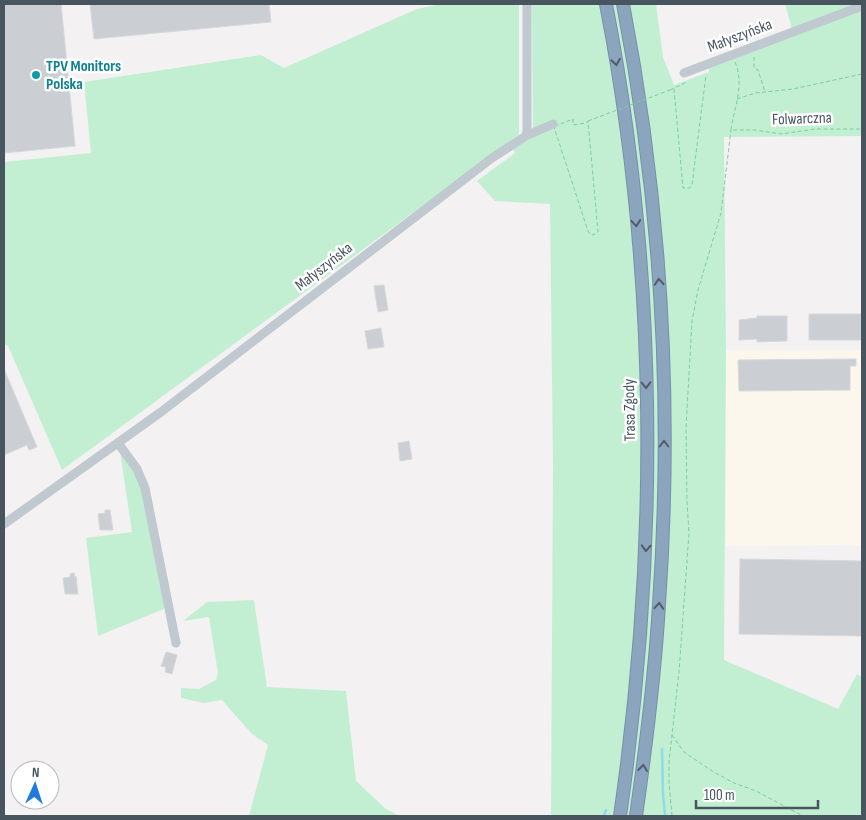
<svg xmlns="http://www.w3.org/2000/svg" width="866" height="820" font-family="'Sofia Sans Condensed',sans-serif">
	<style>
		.commercial { fill: #fcf7ed }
		.green { fill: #c2efd2 }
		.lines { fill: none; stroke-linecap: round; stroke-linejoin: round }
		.stream { stroke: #90dbea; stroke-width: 2.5 }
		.building { fill: #cbced3; stroke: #d5d8dc }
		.highway-casing { stroke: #7690aa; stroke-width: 14 }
		.path { stroke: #7bcca1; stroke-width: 1; stroke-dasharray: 4 2.5; stroke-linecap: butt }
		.minor { stroke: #bfc9cf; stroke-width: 9 }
		.highway { stroke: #8ba5be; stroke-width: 12 }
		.path-bridge { stroke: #7bcca1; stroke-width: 1; stroke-dasharray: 4 2.5; stroke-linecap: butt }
		.oneway { stroke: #505d68 }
		.culture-dot { fill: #0f9aa8; stroke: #fff; stroke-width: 2 }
		.labels { text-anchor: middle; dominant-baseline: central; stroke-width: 5; stroke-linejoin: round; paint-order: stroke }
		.street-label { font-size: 16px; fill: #49555e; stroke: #fff }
		.culture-label { font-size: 16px; font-weight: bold; fill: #0d838f; stroke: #fff; text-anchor: start }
	</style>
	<rect width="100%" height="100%" fill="#f3f1f1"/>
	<path class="commercial" d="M726,350H862V545L726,546Z"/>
	<path class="green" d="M441,4H519V135L62,470L8,346L4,344V162L91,153L84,82L261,55L284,68L417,9Z
		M532,4H656L663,57L674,85L709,72V68L862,10V136L724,137L726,350L724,660L838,709L857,674L862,677V816H551L553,466L550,204L495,201L477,181L515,153L513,149L530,139L533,126Z
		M785,4H861L792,29Z
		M120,451L125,456L145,490L166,608L98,636L86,538L132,532Z
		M254,600L267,687L346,691L356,781L386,809L400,816H249L268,745L252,734L222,700L204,703L181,698V688L199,689L216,680L218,673L209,617L183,621L207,602Z"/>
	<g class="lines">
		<path class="stream" d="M662,749L663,794L665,816
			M604,816L606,810"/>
	</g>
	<path class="building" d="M4,4H61L75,146L4,153Z
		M90,4H269L271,22L94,39Z
		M384,285L388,310L378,312L374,286Z
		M809,314H861V340H809Z
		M757,316H787V341L757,342V339L739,340V320L757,318Z
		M381,328L384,347L368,349L365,331Z
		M856,359V366H850V390L739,391L738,360Z
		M4,369L37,447L29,450L27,445L4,455Z
		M409,441L412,459L400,461L398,443Z
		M105,510H110L113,530H100L98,514L105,513Z
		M740,559L862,561V636L739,634Z
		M74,573L75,577L76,576L78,594H65L63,578L70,577V574Z
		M166,652L177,655L172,674L165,672L166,667L161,666Z"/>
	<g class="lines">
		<g class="highway-casing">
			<path id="highway" d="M606,4C658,271 659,547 620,816
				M623,4C661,201 673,404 659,604C655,675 646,746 636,816"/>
		</g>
		<path class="path" d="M754,57V68L758,70L765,92
			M735,62C745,84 734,108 731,130H755L781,134L815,129H862
			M674,89L683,188H690L692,185L706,75
			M670,90L687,82
			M737,99L755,93L793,89L862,74
			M573,119V125L586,123L588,121L598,232L593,235L590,234L588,231L553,124L558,125Z
			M672,735L684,752L712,771L734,783L756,791L803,816
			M672,816L669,783V762L679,672L689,533L687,502L686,428L692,321L698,290L721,213L731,130"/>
		<path class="minor" d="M684,73L862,6
			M526,136L527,131V4
			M118,443L137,469L145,488L176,643
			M4,524L161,412L492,158L526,136L553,124"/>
		<use href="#highway" class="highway"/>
		<path class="path-bridge" d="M588,121L670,90"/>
	</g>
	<defs><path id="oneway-chevron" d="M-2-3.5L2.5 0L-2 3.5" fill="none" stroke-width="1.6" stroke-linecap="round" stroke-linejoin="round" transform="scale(1.25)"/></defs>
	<g class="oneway">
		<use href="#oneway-chevron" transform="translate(616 62) rotate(81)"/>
		<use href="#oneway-chevron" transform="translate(636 223) rotate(85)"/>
		<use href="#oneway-chevron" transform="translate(659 282) rotate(-94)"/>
		<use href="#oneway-chevron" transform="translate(646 385) rotate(89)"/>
		<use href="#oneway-chevron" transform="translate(664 444) rotate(-90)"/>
		<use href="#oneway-chevron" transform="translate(646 548) rotate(93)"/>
		<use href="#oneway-chevron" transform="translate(659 606) rotate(-86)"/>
		<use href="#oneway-chevron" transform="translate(643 768) rotate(-83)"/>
	</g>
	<circle class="culture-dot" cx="36" cy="75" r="5"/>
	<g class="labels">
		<g class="street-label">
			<text transform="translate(740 36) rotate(-21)">Małyszyńska</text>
			<text transform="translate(802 119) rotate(-2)">Folwarczna</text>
			<text transform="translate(324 267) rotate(-38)">Małyszyńska</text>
			<text transform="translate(630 410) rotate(-91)">Trasa Zgody</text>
		</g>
		<g class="culture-label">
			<text x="46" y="66">TPV Monitors<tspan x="46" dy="18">Polska</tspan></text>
		</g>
	</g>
	<rect width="866" height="820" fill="none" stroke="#49555e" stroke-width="10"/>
	<g transform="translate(35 785) rotate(3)"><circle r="24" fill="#ffffff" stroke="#b6bbbf"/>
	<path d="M0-4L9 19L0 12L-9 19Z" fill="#1e7ae0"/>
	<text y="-8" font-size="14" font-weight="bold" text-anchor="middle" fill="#49555e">N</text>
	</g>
	<path d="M696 800v8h122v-8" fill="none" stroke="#49555e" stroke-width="2.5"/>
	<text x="704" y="800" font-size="15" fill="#49555e" stroke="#ffffff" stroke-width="4" paint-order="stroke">100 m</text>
</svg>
